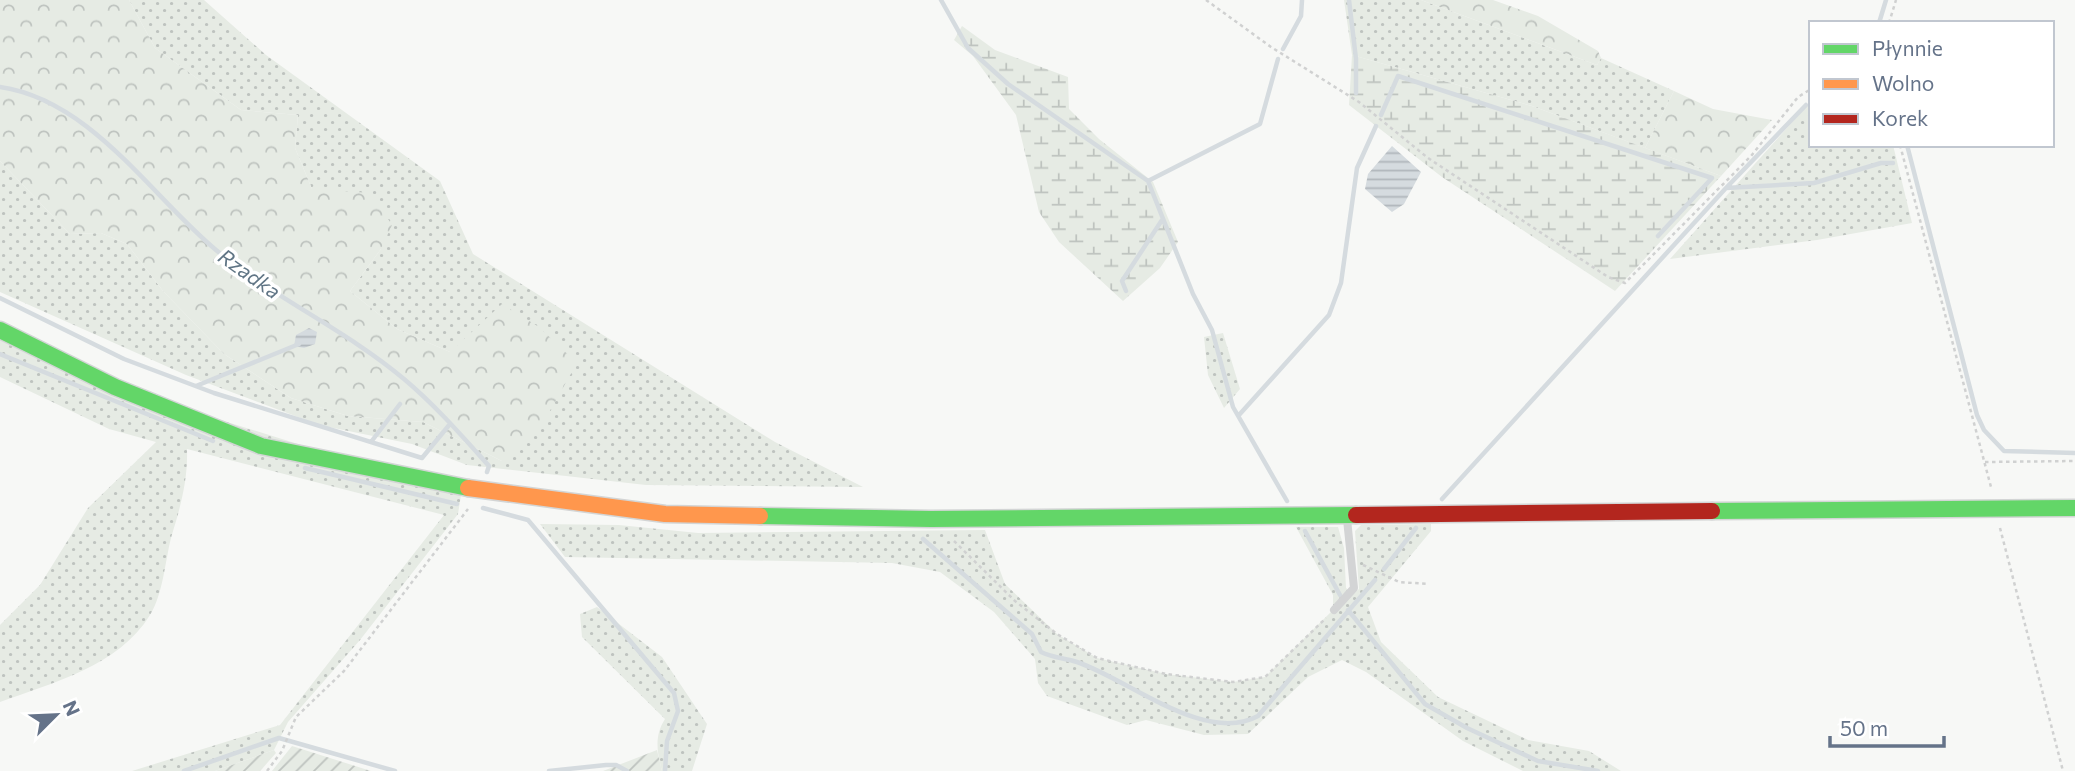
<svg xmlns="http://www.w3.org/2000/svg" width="2075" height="771" font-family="Commissioner,sans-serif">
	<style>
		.grass { fill: url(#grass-dots) }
		.forest { fill: url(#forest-crowns) }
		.wetland { fill: url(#wetland-marsh) }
		.garden { fill: url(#garden-furrows) }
		.water { fill: url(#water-rules) }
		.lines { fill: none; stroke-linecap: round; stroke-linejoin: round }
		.stream { stroke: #d5dbdf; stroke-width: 4.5 }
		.fast-casing { stroke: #d3d5d5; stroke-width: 19 }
		.slow-casing { stroke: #d3d5d5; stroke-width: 19 }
		.jam-casing { stroke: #d3d5d5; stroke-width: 19 }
		.path { stroke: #d0d1d1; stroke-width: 2.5; stroke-dasharray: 3.5 3.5; stroke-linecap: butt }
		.lane { stroke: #d3d4d5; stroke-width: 8 }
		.fast { stroke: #63d668; stroke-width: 16 }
		.slow { stroke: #ff974d; stroke-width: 16 }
		.jam { stroke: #b3261e; stroke-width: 16 }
		.labels { text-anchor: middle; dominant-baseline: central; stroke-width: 7; stroke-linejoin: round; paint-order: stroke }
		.water-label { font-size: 21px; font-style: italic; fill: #607585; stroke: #fff }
	</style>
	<defs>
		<pattern id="grass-dots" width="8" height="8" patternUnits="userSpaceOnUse" patternTransform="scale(1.75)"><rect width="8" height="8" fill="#e6ebe4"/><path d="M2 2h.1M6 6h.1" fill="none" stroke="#bec3bf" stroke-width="1.8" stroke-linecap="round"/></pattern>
		<pattern id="forest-crowns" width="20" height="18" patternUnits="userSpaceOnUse" patternTransform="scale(1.75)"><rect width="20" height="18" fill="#e6ebe4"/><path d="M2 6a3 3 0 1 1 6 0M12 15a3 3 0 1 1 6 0" fill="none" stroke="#bec3bf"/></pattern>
		<pattern id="wetland-marsh" width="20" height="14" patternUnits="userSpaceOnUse" patternTransform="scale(1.75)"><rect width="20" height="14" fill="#e6ebe4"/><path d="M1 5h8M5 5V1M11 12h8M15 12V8" fill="none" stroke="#bec3bf"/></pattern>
		<pattern id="garden-furrows" width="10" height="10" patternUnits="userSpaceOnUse" patternTransform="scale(1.75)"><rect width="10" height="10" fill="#e6ebe4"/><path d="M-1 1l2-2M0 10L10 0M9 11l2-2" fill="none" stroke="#bec3bf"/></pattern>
		<pattern id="water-rules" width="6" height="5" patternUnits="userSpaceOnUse" patternTransform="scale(1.75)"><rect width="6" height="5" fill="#d5dbdf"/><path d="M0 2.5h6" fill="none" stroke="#b0b6bb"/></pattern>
	</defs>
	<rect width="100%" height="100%" fill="#f7f8f6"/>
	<path class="grass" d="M129,0H204L266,55L440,181L473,254L775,442L863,487L646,485L467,465L412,444L319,425L186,375L0,292V161L70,234L101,233L127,244L163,291L224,354L291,398L348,416L423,422L502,461L450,352L397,329L350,291L381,249L312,189L295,148L298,115L241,110L155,48Z
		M1344,0H1421L1597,65L1601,58L1674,91L1645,148L1532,106L1352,55Z
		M1811,101V145H1893L1912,223L1817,240L1670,259Z
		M1223,333L1240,389L1224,408L1208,375L1204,337Z
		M0,340L61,370L461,495L458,514L360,640L288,722L274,750L215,771H132L280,725L444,515L187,449C188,482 180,508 171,538C165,562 163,594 150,615C119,666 52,683 0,702V625L40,585L88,508L156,442L109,429L0,377Z
		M540,524L619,525L698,533L985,530L1005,584L1057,634L1097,658L1166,674L1233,682L1265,677L1333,610V595L1296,527H1338L1344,548L1346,588L1353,594L1359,589L1355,531L1361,525L1431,524V531L1368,607L1381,642L1438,697L1528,740L1589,751L1621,771H1523L1463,741L1366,672L1342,660L1308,677L1248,734L1204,735L1146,720L1127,725L1047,696L1038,683L1035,659L994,612L940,572L892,563L565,557Z
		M597,607L662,657L707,724L692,771H662C657,752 654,736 665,719L582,637L580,614Z"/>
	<path class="forest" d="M0,0H129L155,48L241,110L298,115L295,148L312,189L371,193L392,225L381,249L350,291L397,329L450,352L502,304L539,327L577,363L543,423L502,461L423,422L348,416L291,398L224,354L163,291L127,244L101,233L70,234L0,161Z
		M1421,0H1493L1538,16L1598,51L1601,58L1597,65Z
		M1674,91L1713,109L1772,120L1721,176L1645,148Z"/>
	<path class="wetland" d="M962,26L995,50L1068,77L1069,109L1099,139L1153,182L1178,242L1160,268L1123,301L1059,242L1039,212L1016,115L973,56L954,40Z
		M1352,55L1532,106L1721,176L1615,291L1442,177L1349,105Z"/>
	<path class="garden" d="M292,746L371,771H272Z
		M274,750L276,753L260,771H215Z
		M657,750L662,771H603Z"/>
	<path class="water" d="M1392,146L1421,172L1404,204L1392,212L1365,189L1368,174Z
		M309,328L317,332L315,344L304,348L294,346L296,335Z"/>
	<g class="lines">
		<path class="stream" d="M941,0L968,48L1008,84L1148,181L1260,124L1278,59
			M1349,0L1356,59V93
			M1879,23L1886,0
			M1283,49L1301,16L1302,0
			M0,87C91,100 151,196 216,250C274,298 346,330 404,379C435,405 462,436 489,466L487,472
			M1381,115L1398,76L1712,178L1658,236
			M1907,145L1977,415L1984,430L2004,451L2075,453
			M1148,181L1193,294L1212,330L1233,407L1287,501
			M1726,188L1806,105
			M1126,291L1122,281L1162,220
			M0,298L124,359L214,393L422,458L450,424
			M0,354L213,441
			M196,386L299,344
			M1239,415L1329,315L1341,283L1357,168L1376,126
			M371,442L400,404
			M305,468L457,504
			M1442,499L1726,188L1814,183L1881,163H1893
			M483,508L528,520L674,693L678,711L667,741L665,771
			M1305,531L1340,595
			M923,539L1032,634L1041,652C1053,658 1065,658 1077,662C1128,679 1205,745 1258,716L1375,580
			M1384,569L1416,528
			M1348,610L1425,704L1467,728L1538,761L1598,771
			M184,771L279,738L395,771
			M549,771L606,765H616L627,771"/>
		<g class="fast-casing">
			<path id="fast" d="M0,330L115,387L261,446L468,488
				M1712,511L2075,508
				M760,516L931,519L1356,515"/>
		</g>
		<g class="slow-casing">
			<path id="slow" d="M468,488L665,514L760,516"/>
		</g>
		<g class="jam-casing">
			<path id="jam" d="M1356,515L1712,511"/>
		</g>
		<path class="path" d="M1206,0L1271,47L1359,102L1428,158L1608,277L1625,283L1751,156L1798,97L1811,89
			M1889,23L1896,0
			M1900,145L1991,487
			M1985,462L2075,461
			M2000,528L2063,771
			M954,541L1015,601L1057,634L1097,658L1166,674L1233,682L1265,677L1326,618
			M1363,565L1399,582L1428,584
			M267,771L282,751L296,717L344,671L468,509"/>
		<path class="lane" d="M1334,610L1354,588L1347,519"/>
		<use href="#fast" class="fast"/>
		<use href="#slow" class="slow"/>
		<use href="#jam" class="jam"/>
	</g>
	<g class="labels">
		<g class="water-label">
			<text transform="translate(250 273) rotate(35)">Rzadka</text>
		</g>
	</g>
	<rect x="1809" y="21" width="245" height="126" fill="#ffffff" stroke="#c1c7d0" stroke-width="2"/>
	<rect x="1823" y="44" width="35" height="10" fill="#63d668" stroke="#c1c7d0" stroke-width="2"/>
	<text x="1872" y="56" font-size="21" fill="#657389">Płynnie</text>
	<rect x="1823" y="79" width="35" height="10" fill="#ff974d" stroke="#c1c7d0" stroke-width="2"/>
	<text x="1872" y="91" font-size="21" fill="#657389">Wolno</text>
	<rect x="1823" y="114" width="35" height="10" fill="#b3261e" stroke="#c1c7d0" stroke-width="2"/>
	<text x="1872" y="126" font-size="21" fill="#657389">Korek</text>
	<g transform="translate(56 715) rotate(66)" stroke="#ffffff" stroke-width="5" paint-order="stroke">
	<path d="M0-5L12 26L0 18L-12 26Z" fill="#657389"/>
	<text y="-10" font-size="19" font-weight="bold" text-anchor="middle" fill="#657389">N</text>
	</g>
	<path d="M1830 736v10h114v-10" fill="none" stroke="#657389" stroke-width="3.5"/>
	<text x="1840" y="736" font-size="21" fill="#657389" stroke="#ffffff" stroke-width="5" paint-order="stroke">50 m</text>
</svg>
